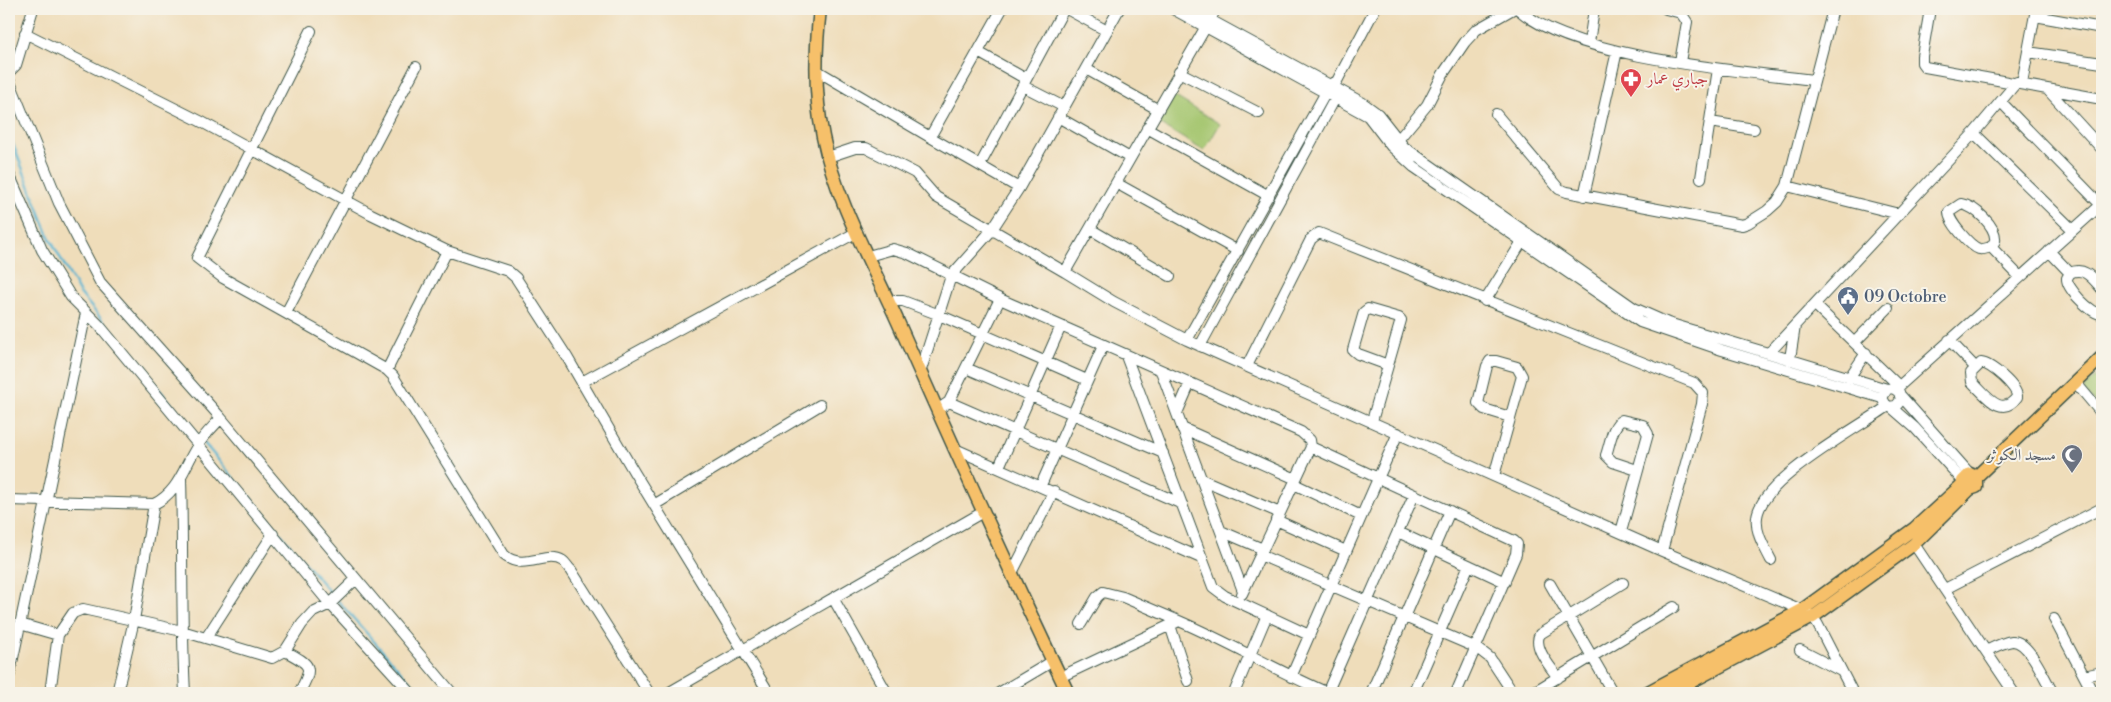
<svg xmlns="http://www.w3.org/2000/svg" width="2111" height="702" font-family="'Libre Bodoni',Amiri,serif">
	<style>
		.green { fill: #a5c66f; stroke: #628252 }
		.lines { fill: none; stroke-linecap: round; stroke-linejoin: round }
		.stream { stroke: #52b2d0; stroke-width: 2.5 }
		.minor-casing { stroke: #3e5548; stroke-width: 12 }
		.major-casing { stroke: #3e5548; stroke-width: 15 }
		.minor { stroke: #fff; stroke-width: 10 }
		.major { stroke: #f6c06b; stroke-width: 12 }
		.labels { text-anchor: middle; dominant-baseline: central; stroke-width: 4; stroke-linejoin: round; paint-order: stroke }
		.health-label { font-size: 16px; fill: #be3a42; stroke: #f7f3e8; text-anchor: start }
		.service-label { font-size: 16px; fill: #4e5e75; stroke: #f7f3e8; text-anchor: start }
		.worship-label { font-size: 16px; fill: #5b616d; stroke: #f7f3e8; text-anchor: end }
	</style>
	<rect width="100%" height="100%" fill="#f7f3e8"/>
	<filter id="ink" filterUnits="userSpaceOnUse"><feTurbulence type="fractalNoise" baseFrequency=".02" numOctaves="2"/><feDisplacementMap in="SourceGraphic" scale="10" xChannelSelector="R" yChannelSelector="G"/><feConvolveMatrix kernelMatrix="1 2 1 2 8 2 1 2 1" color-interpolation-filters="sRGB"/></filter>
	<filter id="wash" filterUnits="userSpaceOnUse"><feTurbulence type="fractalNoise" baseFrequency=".0096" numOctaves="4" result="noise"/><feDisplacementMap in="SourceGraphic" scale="20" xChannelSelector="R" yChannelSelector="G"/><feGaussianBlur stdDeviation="1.12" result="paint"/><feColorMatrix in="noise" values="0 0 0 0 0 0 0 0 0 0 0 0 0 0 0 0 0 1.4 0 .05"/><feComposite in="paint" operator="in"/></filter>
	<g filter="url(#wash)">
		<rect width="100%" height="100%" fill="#efddba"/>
		<path class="green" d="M1174,96L1220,124L1204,151L1158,123Z
			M2102,370V411L2083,389Z"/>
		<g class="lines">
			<path class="stream" d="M9,134L50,239L79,292L200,439
				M204,443L334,597
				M338,601L420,693"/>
		</g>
	</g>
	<g filter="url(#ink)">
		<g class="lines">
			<g class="minor-casing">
				<path id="minor" d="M1002,9L930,137L1019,188L1119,9
					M1067,9L1107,31
					M1173,9L1368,116L1391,146L1414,167L1640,322L1722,350L1882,398L1887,407L1896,406L1901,400L1899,392L1893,388L1887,389L1882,398
					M1190,9L1363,103L1378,114L1404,147L1634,308L1668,323L1887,389
					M1216,9L1065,272L1114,302L1187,340L1662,551L1802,610L1813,617L1818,625L1853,693
					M1518,9C1572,58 1739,71 1814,80
					M1666,9L1681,13L1687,22L1680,62
					M1930,9L1922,56V63L1925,67L2047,89L2102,149
					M2035,16L2102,28
					M311,31L197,258L223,278L387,370L393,376L504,555C524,572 546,550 563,561C566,563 568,568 571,570L649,693
					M25,33L200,121L371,214L447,251L508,271L516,278L567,357L634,472L769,693
					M1589,43L1594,9
					M978,52L1026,79
					M2028,52L2102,63
					M1086,69L1157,109
					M816,70L930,137
					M9,72L16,65L33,9
					M1179,72L1259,113
					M9,80L59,203L100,282L221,418L452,693
					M2022,83L2036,9
					M1023,86L1064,107
					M2047,89L2102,99
					M2001,102L2101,205
					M1496,114L1559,189L1567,192L1742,225L1748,223L1767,211L1777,202L1787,186L1833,9
					M1058,117L1130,158
					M1710,122L1754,129
					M1147,128L1269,196
					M1974,133L2017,82
					M1398,140L1427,105L1443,74L1465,42L1476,30L1513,9
					M828,157L855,148H866L915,173L936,197L1065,272
					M980,165L1064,9
					M9,174L42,250L71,297L99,325L330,604L411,693
					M1701,178L1718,69
					M1116,183L1238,251
					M1787,186L1899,214
					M1584,196L1617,51
					M1961,204C1975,206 1997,227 1995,241L1991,247C1987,248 1983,250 1979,249C1970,246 1948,221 1949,212Z
					M1090,229L1170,276
					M1991,247L2020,277
					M2049,251L2070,273
					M868,256L893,249L907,253L1000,299L1301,432L1310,440L1311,447L1514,541L1517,544L1516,554L1456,693
					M2102,289C2093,279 2085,266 2070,273L2067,278C2066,288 2092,315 2102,314
					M888,301H903L937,314L1087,380
					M1485,301L1523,240
					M1815,305L1899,386
					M286,313L416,67
					M1187,340L1325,94L1330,85L1337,81L1375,9
					M1949,340L1975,367
					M1855,342L1888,308
					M1200,346L1338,93
					M1769,353L1974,133L2073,230
					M1126,356L1213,587L1225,596L1309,635
					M1790,359L1795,326
					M1981,363C1991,364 2018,387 2017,397C2001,419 1986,395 1972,382L1971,373Z
					M1247,366L1311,239L1319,233L1694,383L1703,393L1702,404L1662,551
					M966,368L1163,453
					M387,370L447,251
					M1161,371L1243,591
					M920,373L951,276L991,231L1019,188
					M1849,378L1866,353
					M582,382L857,232
					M2076,383L2102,414
					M1896,389L2102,204
					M1901,396L1970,474
					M949,402L1182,504
					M1892,408L1915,428L1963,481
					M937,410L949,402L1000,299
					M1177,413L1190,383
					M1372,421L1401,320L1399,318L1368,309L1364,312L1353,350L1358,354L1388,365
					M1182,428L1296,479
					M953,448L1203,559
					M999,467L1061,326
					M1494,476L1522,376L1517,367L1496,361H1490L1487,366L1478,403L1484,409L1510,417
					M181,478C183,550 181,622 185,693
					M1201,479L1280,513
					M1294,484L1361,516
					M1041,485L1103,346
					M9,500L154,504C179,492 184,466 198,445C204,435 213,427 221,418
					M654,505L820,405
					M1276,520L1346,551
					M1221,531L1263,549
					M1398,532L1505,582
					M1621,532L1648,434L1643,425L1622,420C1612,425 1610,444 1606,455L1613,462L1637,470
					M1914,544L2014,693
					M1260,555L1477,648L1490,658L1513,693
					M1771,560C1764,546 1755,533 1757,517C1761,480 1856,429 1887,407
					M1012,573L1054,491
					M1550,584L1613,693
					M1945,589L2102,508
					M1242,594L1311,447
					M833,598L887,693
					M2054,619L2093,693
					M20,624L58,635L73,613L83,609L182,631L272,658L285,651L302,624L313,612L330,604L355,580
					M1081,624L1097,597L1103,592L1123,597L1179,621
					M1170,625L1188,681
					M206,638L273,534
					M1800,650L1841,671
					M285,651C311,665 314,666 299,693
					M1986,651C1994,647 2004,642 2012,641C2029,640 2045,680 2053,693
					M2084,676L2102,672
					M9,677L86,313
					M1060,677L1179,621C1230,643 1277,671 1328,693
					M1291,677L1398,433
					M1558,678C1551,667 1532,647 1540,634L1623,583
					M50,693L58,635
					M117,693L134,620L154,504
					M668,693L983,512
					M999,693L1053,661
					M1234,693L1267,615
					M1327,693L1414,495
					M1371,693L1450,511
					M1413,693L1469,565
					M1532,693L1674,607"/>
			</g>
			<g class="major-casing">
				<path id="major" d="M820,9C815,52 814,94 823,137C836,201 871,262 898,322C953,446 1009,570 1068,693
					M1976,477L2102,357
					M1646,693L1802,610L1915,528L1963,484
					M1670,693L1813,617L1914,544L1970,489L1976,487V477L1970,474L1963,481L1966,488L1970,489"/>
			</g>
			<use href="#minor" class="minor"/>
			<use href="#major" class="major"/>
		</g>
	</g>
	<defs>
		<g id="pharmacy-pin" transform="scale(1.125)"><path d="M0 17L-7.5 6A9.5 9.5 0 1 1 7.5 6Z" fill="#e0444e" stroke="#f7f3e8"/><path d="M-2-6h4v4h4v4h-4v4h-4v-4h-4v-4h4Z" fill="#fff"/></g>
		<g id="civic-pin" transform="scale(1.125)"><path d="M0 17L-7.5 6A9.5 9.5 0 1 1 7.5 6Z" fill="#5c6f8a" stroke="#f7f3e8"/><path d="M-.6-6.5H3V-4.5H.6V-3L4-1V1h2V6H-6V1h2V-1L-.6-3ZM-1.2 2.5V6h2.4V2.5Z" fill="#fff"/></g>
		<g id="mosque-pin" transform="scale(1.125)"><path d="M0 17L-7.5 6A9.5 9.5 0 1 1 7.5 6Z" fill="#6b7280" stroke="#f7f3e8"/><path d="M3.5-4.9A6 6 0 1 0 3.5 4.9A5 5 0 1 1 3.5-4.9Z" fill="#fff"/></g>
	</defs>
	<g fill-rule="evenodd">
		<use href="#pharmacy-pin" x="1631" y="79"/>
		<use href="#civic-pin" x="1848" y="297"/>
		<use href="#mosque-pin" x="2072" y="455"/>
	</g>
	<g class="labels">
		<g class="health-label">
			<text x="1647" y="79">جباري عمار</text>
		</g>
		<g class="service-label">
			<text x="1864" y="297">09 Octobre</text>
		</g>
		<g class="worship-label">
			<text x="2056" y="455">مسجد الكوثر</text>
		</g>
	</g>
	<rect width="2111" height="702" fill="none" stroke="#f7f3e8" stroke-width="30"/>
</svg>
